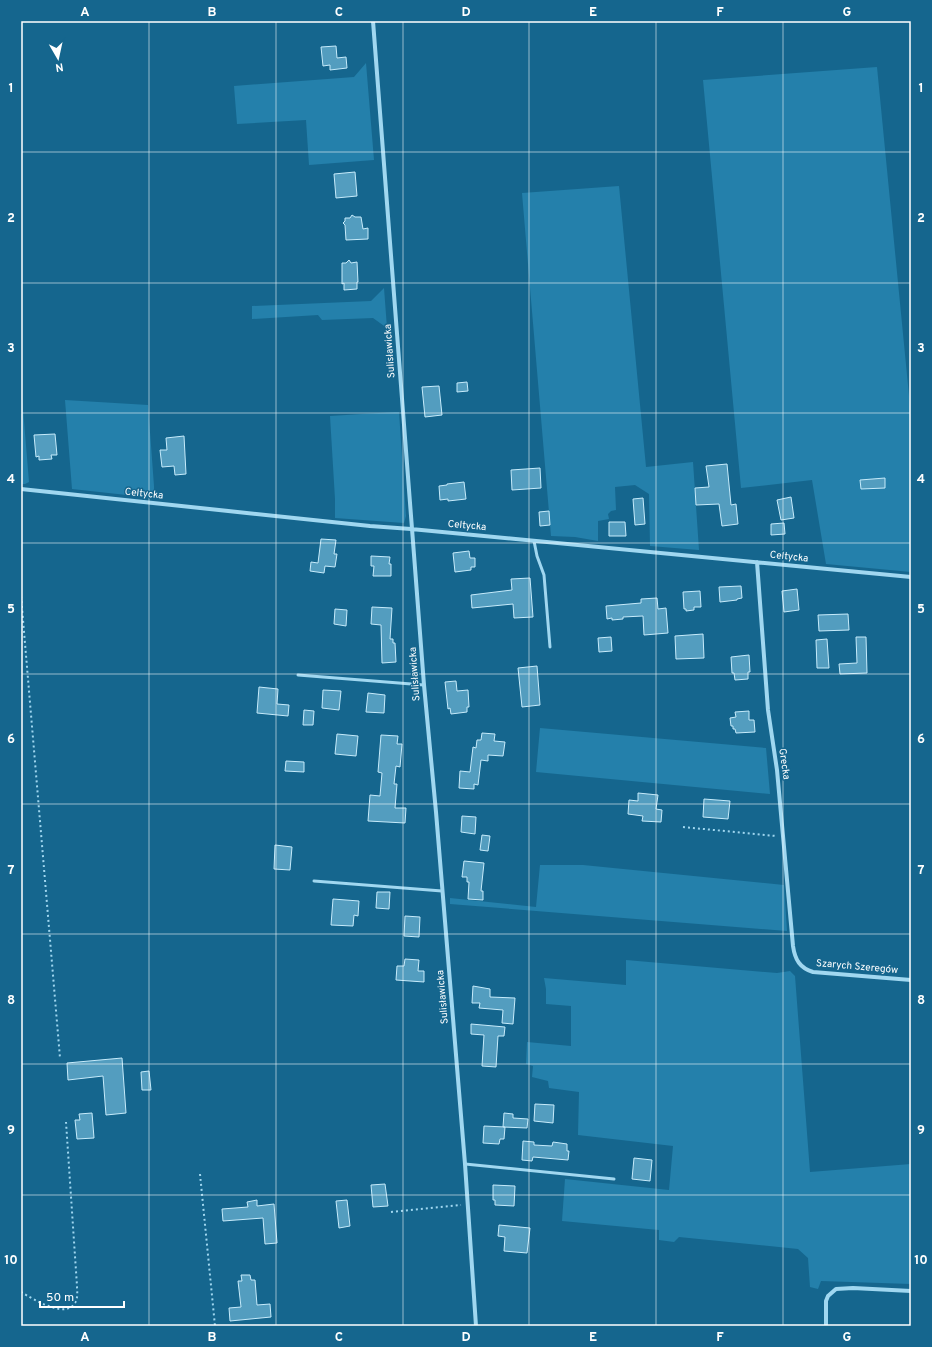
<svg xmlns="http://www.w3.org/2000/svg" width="932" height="1347" font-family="Overpass,sans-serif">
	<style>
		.green { fill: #2480ab }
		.building { fill: #539dbf; stroke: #c6ebfb }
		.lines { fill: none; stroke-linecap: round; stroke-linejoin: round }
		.path { stroke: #a0d7f0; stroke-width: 2; stroke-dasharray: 2 3; stroke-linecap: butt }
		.service { stroke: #a0d7f0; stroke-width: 3 }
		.minor { stroke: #a0d7f0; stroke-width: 4 }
		.grid { fill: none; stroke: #fff; stroke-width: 1; stroke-opacity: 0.55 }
		.labels { text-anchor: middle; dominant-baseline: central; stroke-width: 3; stroke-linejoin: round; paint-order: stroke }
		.street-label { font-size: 10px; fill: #fff; stroke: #15668e }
		.neatline { fill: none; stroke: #fff; stroke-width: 1.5 }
		.grid-label { font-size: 13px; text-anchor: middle; font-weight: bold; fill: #fff }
	</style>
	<rect width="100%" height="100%" fill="#15668e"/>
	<path class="green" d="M366,63L374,160L309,165L306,120L237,124L234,86L354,77Z
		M877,67L911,416V572L826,564L812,480L741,488L703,80Z
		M619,186L646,467L693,462L699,550L650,546L649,494L635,485L615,487L616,510L611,511L608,514L609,519L598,521V541L575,537L551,536L522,193Z
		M384,288L387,328L373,318L322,320L318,315L252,319V306L371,301Z
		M21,397H22L29,482L25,484H21Z
		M65,400L148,405L154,486V498L72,489Z
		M394,412H399L406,516L404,523L335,518V499L330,416Z
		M540,728L766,748L770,794L536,772Z
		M540,865H583L784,885L787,931L450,904V898L536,907Z
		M626,960L777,973L790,971L795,976L810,1172L911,1164V1284L821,1281L818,1289L810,1287L808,1258L798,1249L679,1237L674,1242L659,1240V1230L562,1221L565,1179L669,1190L673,1146L578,1135L579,1092L549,1088L548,1081L532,1077L533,1066L526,1064L527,1042L571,1046V1006L546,1004V989L544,978L626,985Z"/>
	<path class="building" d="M336,46L337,58L346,57L347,68L330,70V65L323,66L321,47Z
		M355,172L357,196L336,198L334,174Z
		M352,215L355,217H361L363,229L368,228V239L346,240L345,225L343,223L345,221V218H350Z
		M349,260L351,263L357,262L358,282H357V289L344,290V283L342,284V263H346Z
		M467,382L468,391L457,392V383Z
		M439,386L442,415L425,417L422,387Z
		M55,434L57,455H51L52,459L39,460V456L36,457L34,435Z
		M184,436L186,474L175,475L174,466L162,467L160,450H167L166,438Z
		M727,464L731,505L736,504L738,524L722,526L719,504L696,505L695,488L709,487L706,466Z
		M540,468L541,488L512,490L511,470Z
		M885,478V488L861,489L860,480Z
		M464,482L466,499L448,501V499L440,500L439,486L447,485V484Z
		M791,497L794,518L781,520L777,500Z
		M643,498L645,524L635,525L633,499Z
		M549,511L550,525L540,526L539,512Z
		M609,522H625L626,536H609Z
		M784,523L785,534L771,535V524Z
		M321,539L336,540L334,554H337L335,567L325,566L324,573L310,571L311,562L318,563Z
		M469,551L470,558H475V567H471V570L455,572L453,553Z
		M371,556L390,557L389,564H391V576H373L374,566H371Z
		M530,578L533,617L514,618L513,604L472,608L471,595L512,590L511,579Z
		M741,586L742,598L737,599V600L720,602L719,587Z
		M797,589L799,610L784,612L782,591Z
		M700,591L701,607H694V610L686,611V609H684L683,592Z
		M657,598L658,609L666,608L668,633L644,635L643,616L623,617V619L612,620V618L607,619L606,606L641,603V599Z
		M372,607L392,608L390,639H393V643H395L396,662L382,663L381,625L371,624Z
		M335,609L347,610L346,626L334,624Z
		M848,614L849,630L819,631L818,615Z
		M703,634L704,658L676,659L675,636Z
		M611,637L612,651L599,652L598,638Z
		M856,637H866L867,673L840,674L839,664L857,663Z
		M827,639L829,668H817L816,640Z
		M749,655L750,672H748V679L735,680L734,673H732L731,657Z
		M537,666L540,705L522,707L518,668Z
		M456,681L457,691L468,690L469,707H467V712L451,714L450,708L448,709L445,682Z
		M259,687L278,689L277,704L289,705L288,716L257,713Z
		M323,690L341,691L339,710L322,708Z
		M368,693L385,695L384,713L366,712Z
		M304,710L314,711L313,725H303Z
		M749,711V720H754L755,732L736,733L735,729H733V726H731L730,718L736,717L735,712Z
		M482,733L495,734L494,741L505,742L503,756L488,755V761L481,760L478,785L474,784V789L459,788L460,771L470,772L473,747L476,748L477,740H481Z
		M337,734L358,736L356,756L335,754Z
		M381,735L398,736L397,744H402L400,767L396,766L394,784H397L395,808H406L405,823L368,821L370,795L380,796L382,773L378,772Z
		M286,761L304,762V772L285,771Z
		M638,793L658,795L656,809L662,810L661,822L642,821L643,816L628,814L629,800L638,801Z
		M704,799L730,801L728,819L703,817Z
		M462,816L476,817L475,834L461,832Z
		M482,835L490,836L488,851L480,850Z
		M275,845L292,847L290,870L274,869Z
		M464,861L484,863L481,891H483V900L468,899L469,882H467V877H462Z
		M377,892H390L389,909L376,908Z
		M333,899L359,901L358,916L354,915L353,926L331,925Z
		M405,916L420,917L419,937L404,936Z
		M405,959L419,960L418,971H424V982L396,980L397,966H404Z
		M473,986L490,989V997L515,998L513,1024L502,1023L503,1010L479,1008L480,1003H472Z
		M471,1024L505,1027L504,1036H498L496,1067L482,1066L484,1035L471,1034Z
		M122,1058L126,1113L106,1115L103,1076L68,1080L67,1063Z
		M149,1071L151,1090H142L141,1072Z
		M535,1104L554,1105L553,1123L534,1121Z
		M92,1113L94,1138L77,1139L75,1120H80L79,1114Z
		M504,1113L513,1114V1118L528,1119L527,1128L503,1127Z
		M484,1126L505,1127L504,1139H500L499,1144L483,1143Z
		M523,1141L534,1142V1145L552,1146L553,1142L567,1144V1151H569L568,1160L533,1157L532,1161L522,1160Z
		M634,1158L652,1160L650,1181L632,1179Z
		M385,1184L388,1206L373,1207L371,1185Z
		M493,1185L515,1186L514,1206L495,1205V1200H493Z
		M257,1200V1206L274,1204L277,1243L265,1244L263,1218L223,1221L222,1209L248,1207L247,1202Z
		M347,1200L350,1226L339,1228L336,1201Z
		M499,1225L530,1228L527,1253L504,1251L505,1237L498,1236Z
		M241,1275H250L251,1280H255L257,1305L270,1304L271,1317L230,1321L229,1308L241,1307L238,1281H242Z"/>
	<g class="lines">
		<path class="path" d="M21,596L60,1058
			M683,827L776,836
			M200,1174L215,1326
			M391,1212L461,1205
			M21,1292C33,1299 68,1321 76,1301C78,1296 77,1291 77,1286L66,1122"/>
		<path class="service" d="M534,541L537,556L544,575L550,647
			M298,675L424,685
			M314,881L442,891
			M465,1164L614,1179"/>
		<path class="minor" d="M373,21L424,685L436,812L465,1164L476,1326
			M21,489L370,526L411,529L911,577
			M757,562L768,710L777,770L793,946C795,960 800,968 813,972L911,980
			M826,1326V1301L828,1296L836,1289L853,1288L911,1291"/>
	</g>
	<path class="grid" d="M149,21V1326M276,21V1326M403,21V1326M529,21V1326M656,21V1326M783,21V1326M21,152H911M21,283H911M21,413H911M21,543H911M21,674H911M21,804H911M21,934H911M21,1064H911M21,1195H911"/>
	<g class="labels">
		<g class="street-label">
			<text transform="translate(390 351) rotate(-94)">Sulisławicka</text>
			<text transform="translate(144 494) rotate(6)">Celtycka</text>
			<text transform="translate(467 526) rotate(5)">Celtycka</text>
			<text transform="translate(789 557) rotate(6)">Celtycka</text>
			<text transform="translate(415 674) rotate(-94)">Sulisławicka</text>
			<text transform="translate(784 764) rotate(82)">Grecka</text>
			<text transform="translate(857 967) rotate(5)">Szarych Szeregów</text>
			<text transform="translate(443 997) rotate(-95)">Sulisławicka</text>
		</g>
	</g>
	<rect width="932" height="1347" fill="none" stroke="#15668e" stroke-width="44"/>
	<g transform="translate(58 58) rotate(171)" stroke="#15668e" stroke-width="3" paint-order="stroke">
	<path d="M0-3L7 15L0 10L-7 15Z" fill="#ffffff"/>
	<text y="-6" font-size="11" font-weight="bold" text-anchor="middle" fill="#ffffff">N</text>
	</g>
	<path d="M40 1301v6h84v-6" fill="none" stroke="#ffffff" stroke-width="2"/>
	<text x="46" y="1301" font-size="12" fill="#ffffff" stroke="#15668e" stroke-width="3" paint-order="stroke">50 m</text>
	<rect x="22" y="22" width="888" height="1303" class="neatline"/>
	<g class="grid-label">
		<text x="85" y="16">A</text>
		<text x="212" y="16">B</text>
		<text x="339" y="16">C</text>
		<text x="466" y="16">D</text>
		<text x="593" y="16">E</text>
		<text x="720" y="16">F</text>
		<text x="847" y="16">G</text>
		<text x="11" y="92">1</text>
		<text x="921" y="92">1</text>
		<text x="11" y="222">2</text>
		<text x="921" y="222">2</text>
		<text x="11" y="352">3</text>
		<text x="921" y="352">3</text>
		<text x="11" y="483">4</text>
		<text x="921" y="483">4</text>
		<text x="11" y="613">5</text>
		<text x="921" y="613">5</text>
		<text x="11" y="743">6</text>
		<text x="921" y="743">6</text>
		<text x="11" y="874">7</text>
		<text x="921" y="874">7</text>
		<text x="11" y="1004">8</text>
		<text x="921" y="1004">8</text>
		<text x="11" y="1134">9</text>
		<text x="921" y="1134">9</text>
		<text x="11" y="1264">10</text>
		<text x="921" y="1264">10</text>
		<text x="85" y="1341">A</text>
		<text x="212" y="1341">B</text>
		<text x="339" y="1341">C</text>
		<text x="466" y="1341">D</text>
		<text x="593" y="1341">E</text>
		<text x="720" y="1341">F</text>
		<text x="847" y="1341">G</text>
	</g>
</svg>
